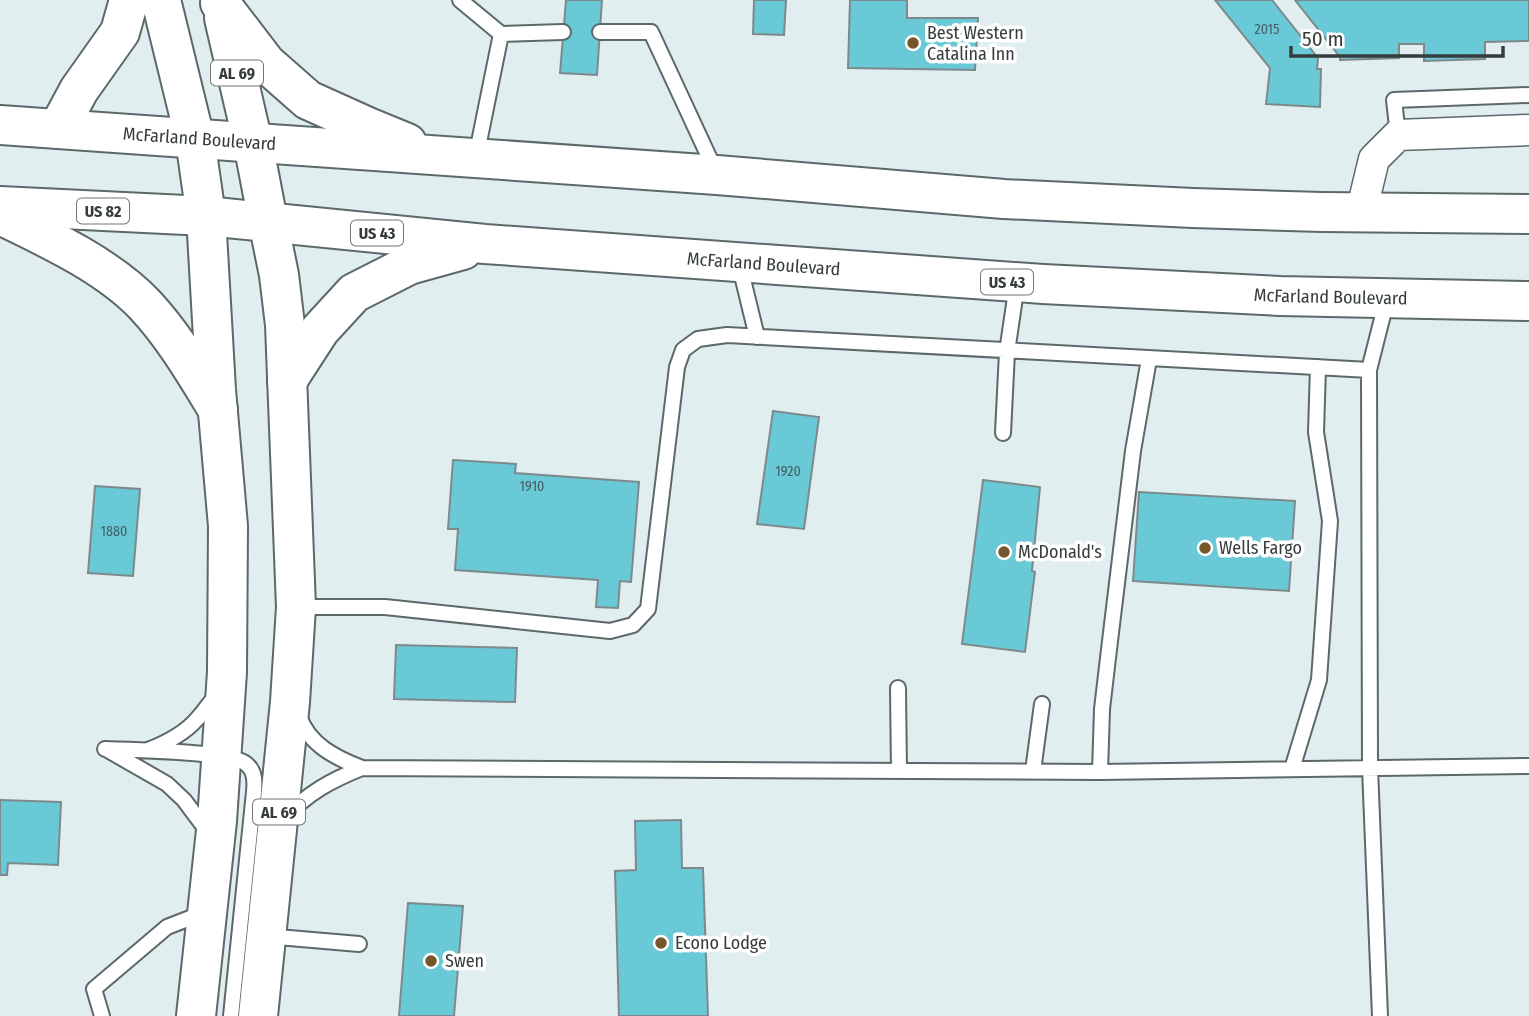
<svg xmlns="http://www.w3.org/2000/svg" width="1529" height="1016" font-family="'Fira Sans Condensed',sans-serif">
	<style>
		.building { fill: #6ac9d6; stroke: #7d8a8c; stroke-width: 2 }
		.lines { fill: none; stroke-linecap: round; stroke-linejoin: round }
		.service-casing { stroke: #5c686a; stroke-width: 18 }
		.minor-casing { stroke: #5c686a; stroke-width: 33 }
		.primary-casing { stroke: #5c686a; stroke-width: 42 }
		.trunk-casing { stroke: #5c686a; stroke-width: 42 }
		.service { stroke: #fff; stroke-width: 14 }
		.minor { stroke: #fff; stroke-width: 30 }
		.primary { stroke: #fff; stroke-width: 38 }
		.trunk { stroke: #fff; stroke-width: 38 }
		.poi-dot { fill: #76572c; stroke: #fff; stroke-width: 2.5 }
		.labels { text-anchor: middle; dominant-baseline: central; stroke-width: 7; stroke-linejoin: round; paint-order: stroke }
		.number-label { font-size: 14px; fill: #435f63 }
		.shield { fill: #fff; stroke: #727677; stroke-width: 2 }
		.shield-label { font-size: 16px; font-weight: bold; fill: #363c3d }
		.poi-label { font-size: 18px; fill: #363c3d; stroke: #fff; text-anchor: start }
		.street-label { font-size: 18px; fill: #363c3d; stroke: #fff }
	</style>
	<rect width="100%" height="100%" fill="#e0eef0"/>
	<path class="building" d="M566,0H602L597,75L560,73Z
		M754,0H786L784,35L753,34Z
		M850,0H907V18H978L975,70L848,68Z
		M1215,0H1272L1318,58L1317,69H1321L1320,107L1266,104L1270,68Z
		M1295,0H1529V41L1485,42V59L1424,61V44H1399V58L1340,60V57Z
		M773,411L819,417L804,529L757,524Z
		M453,460L516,464L515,473L639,482L631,582L620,581L618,608L596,607L598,580L455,570L458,529H448Z
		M983,480L1040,487L1032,571L1035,572L1025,652L962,644Z
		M95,486L140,489L133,576L88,573Z
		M1139,492L1295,501L1289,591L1133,581Z
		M396,645L517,648L515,702L394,699Z
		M0,800L61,802L58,865L8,863L7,875H0Z
		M681,820L682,868H703L708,1016H619L615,871L636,870L635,821Z
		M408,903L463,906L454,1016H399Z"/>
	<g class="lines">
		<g class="service-casing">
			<path id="service" d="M460,0L501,34L563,32
				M600,32H651L715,170
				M1398,135L1394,100L1529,95
				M476,157L501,34
				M739,263L757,337
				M1003,433L1007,352L1017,284
				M298,607H385L610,631L633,625L648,609L677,367L683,350L698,339L727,335L1369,370
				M898,688L899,771
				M299,716C309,745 336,758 362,768L1100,772L1529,766
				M105,749C131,750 227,751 245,763C255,770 255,781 254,792L231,1016
				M106,749L167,784L184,800L208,832
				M148,750C166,743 185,733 197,719C204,712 209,703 216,696
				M1292,769L1319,680L1330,521L1316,432L1318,367
				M1033,771L1042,704
				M1100,772L1102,709L1110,641L1133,451L1149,359
				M285,818C307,793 332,780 362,768
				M266,936L359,944
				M102,1016L94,989L167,927L203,913
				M1380,1016L1370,768L1369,370L1387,299"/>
		</g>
		<g class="minor-casing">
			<path id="minor" d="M1361,213L1374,159L1398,135L1529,130"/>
		</g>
		<g class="primary-casing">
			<path id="primary" d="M196,1016L217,821L227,672L228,526L216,390L206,216
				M258,1016L290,702L296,607L285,325L279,275L268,221"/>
		</g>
		<g class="trunk-casing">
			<g id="trunk">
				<path d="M161,0L195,139L206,216"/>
				<path d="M220,3L266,63L308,100L368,127L407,143"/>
				<path d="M224,18L253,143L268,221"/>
				<path id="s1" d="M0,125L717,175L1004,199L1193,208L1322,212L1529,214"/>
				<path d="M58,129L79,90L120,32L129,0"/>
				<path id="s2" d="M0,206L206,216L485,244L1043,284L1280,296L1529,301"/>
				<path d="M0,215C48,238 108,266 145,305C174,336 196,374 218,410"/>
				<path d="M287,381L320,330L354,293L409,265L463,250"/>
			</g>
		</g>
		<use href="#service" class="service"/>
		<use href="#minor" class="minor"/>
		<use href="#primary" class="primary"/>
		<use href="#trunk" class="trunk"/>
	</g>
	<g class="poi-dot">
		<circle cx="913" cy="43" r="7"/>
		<circle cx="1205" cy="548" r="7"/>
		<circle cx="1004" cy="552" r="7"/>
		<circle cx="661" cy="943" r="7"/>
		<circle cx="431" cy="961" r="7"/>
	</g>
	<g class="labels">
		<g class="number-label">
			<text x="1267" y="29">2015</text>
			<text x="788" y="471">1920</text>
			<text x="532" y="486">1910</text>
			<text x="114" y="531">1880</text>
		</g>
		<g class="shield">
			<rect x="211" y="60.5" width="52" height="25" rx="5"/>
			<rect x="77" y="198.5" width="52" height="25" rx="5"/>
			<rect x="351" y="220.5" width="52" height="25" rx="5"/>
			<rect x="981" y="269.5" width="52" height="25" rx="5"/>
			<rect x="253" y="799.5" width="52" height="25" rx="5"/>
		</g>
		<g class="shield-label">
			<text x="237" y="73">AL 69</text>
			<text x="103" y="211">US 82</text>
			<text x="377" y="233">US 43</text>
			<text x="1007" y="282">US 43</text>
			<text x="279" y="812">AL 69</text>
		</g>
		<g class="poi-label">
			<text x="927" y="33">Best Western<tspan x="927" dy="21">Catalina Inn</tspan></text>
			<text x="1219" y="548">Wells Fargo</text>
			<text x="1018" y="552">McDonald's</text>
			<text x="675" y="943">Econo Lodge</text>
			<text x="445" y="961">Swen</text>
		</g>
		<g class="street-label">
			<text stroke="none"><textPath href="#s1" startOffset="200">McFarland Boulevard</textPath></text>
			<text stroke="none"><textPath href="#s2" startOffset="766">McFarland Boulevard</textPath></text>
			<text stroke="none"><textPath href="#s2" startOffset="1334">McFarland Boulevard</textPath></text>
		</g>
	</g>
	<path d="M1291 46v10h212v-10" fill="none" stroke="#363c3d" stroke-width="3.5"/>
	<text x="1302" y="46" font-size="21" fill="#363c3d" stroke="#ffffff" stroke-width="5" paint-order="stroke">50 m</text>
</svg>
